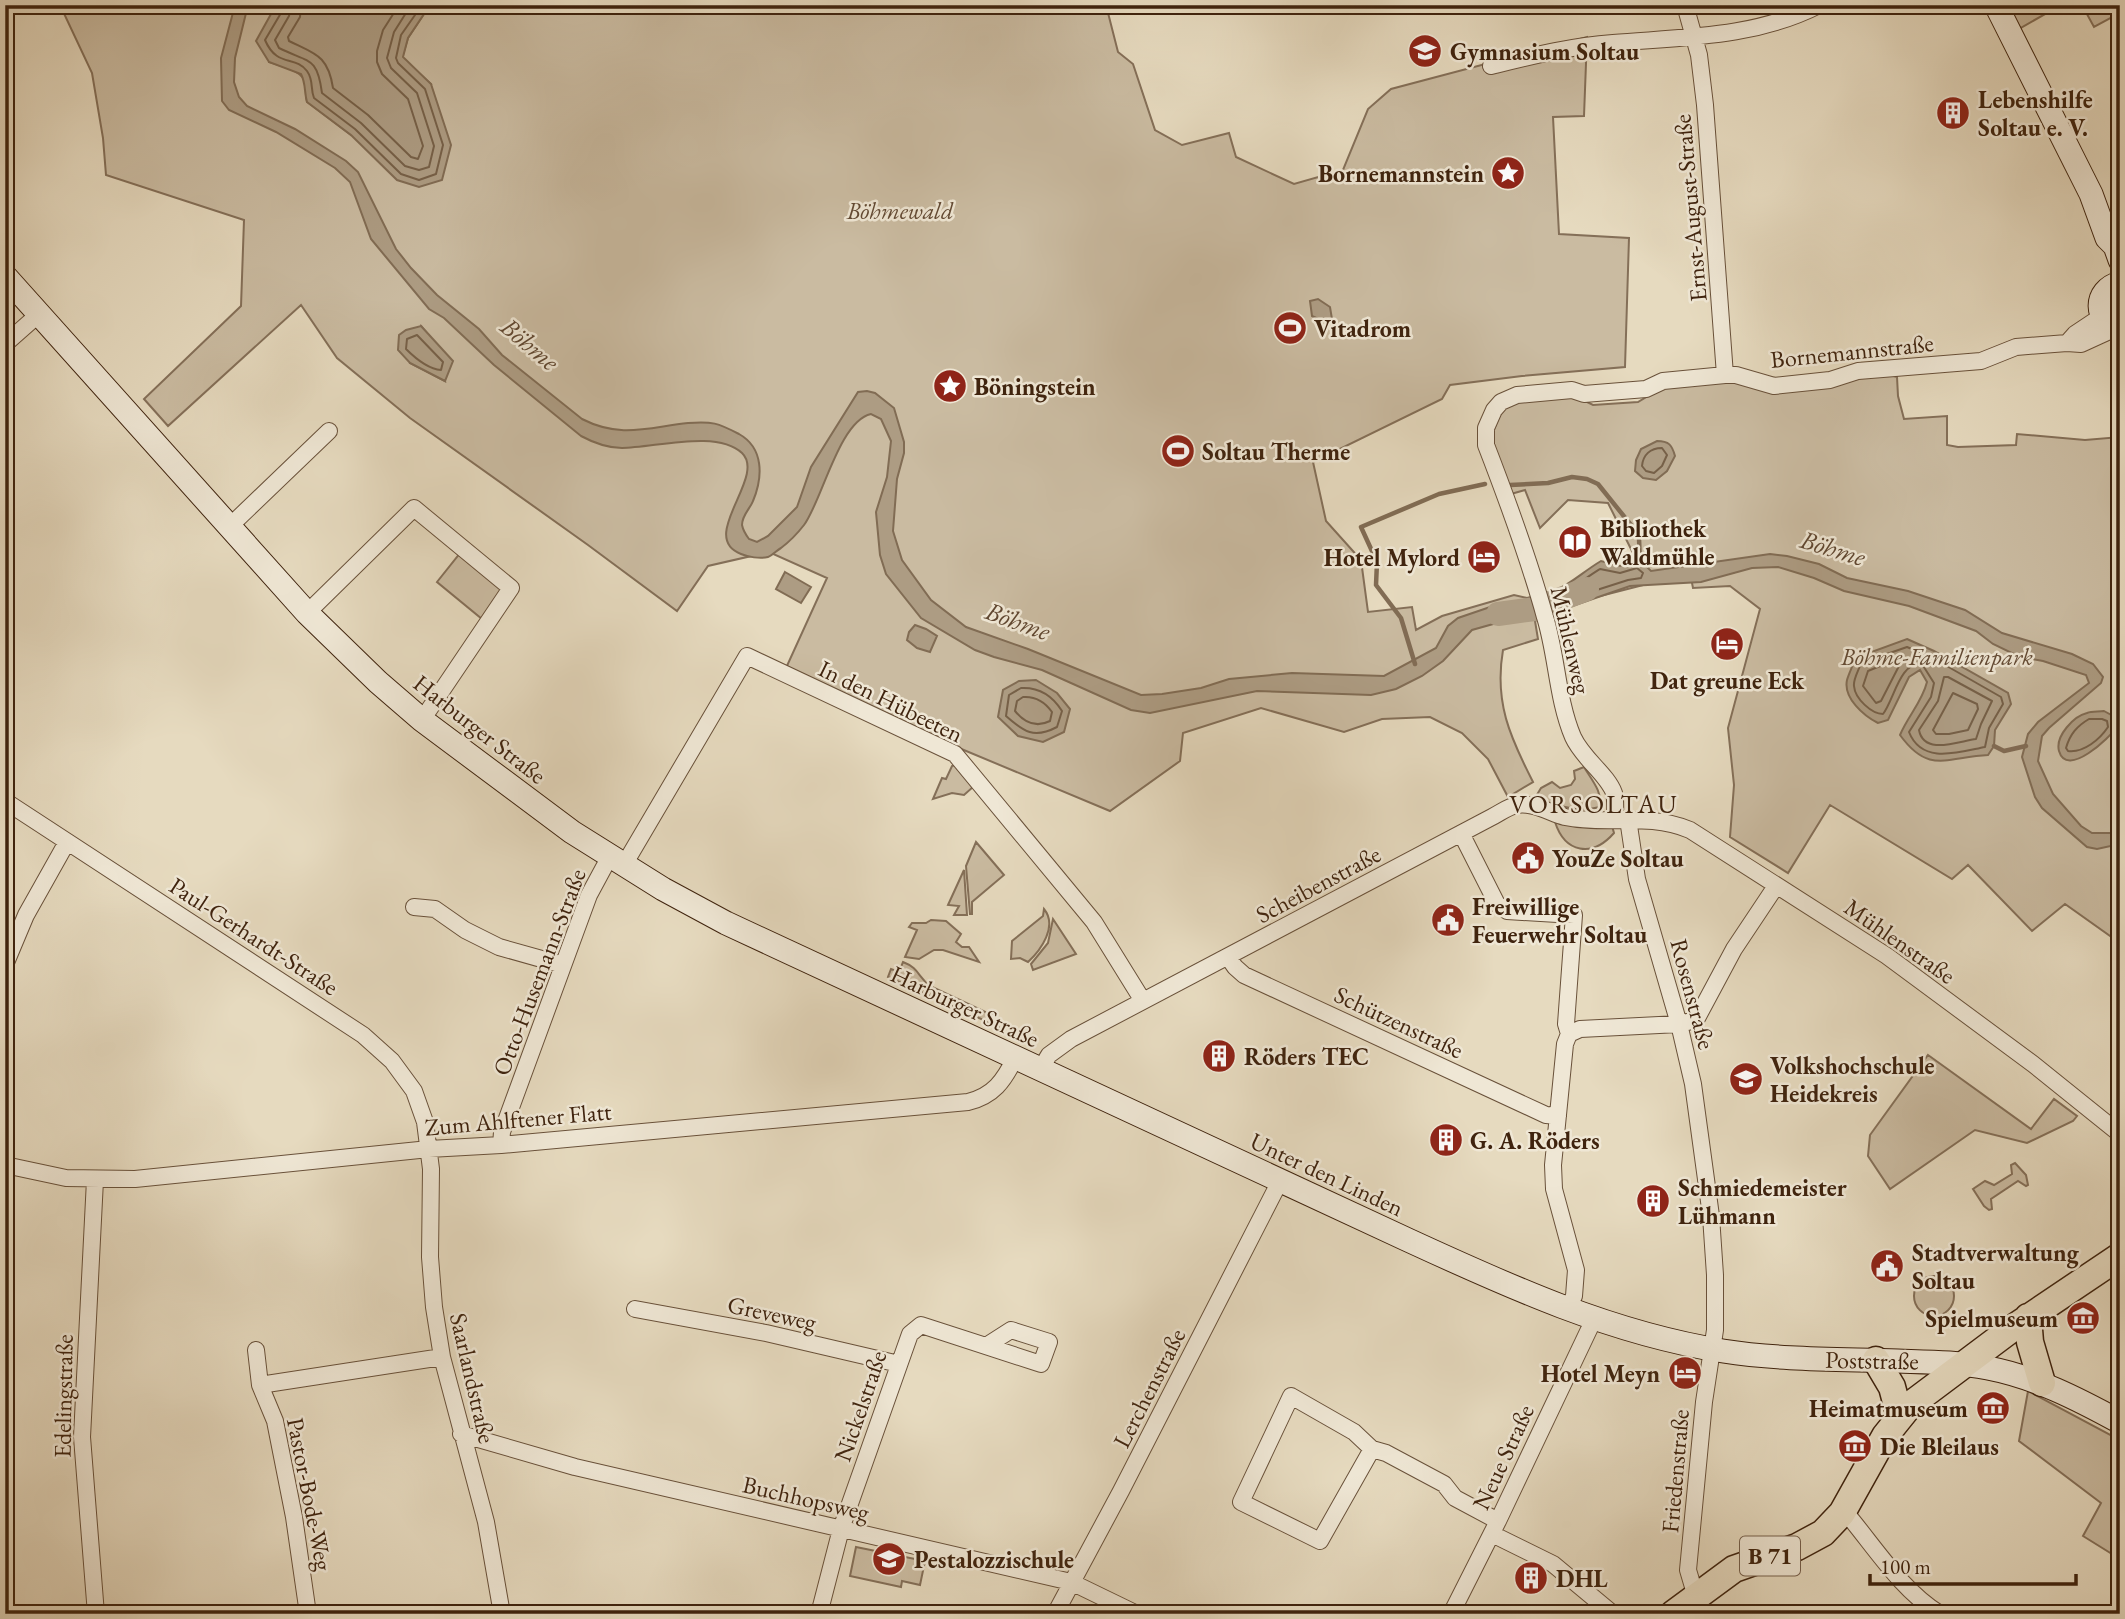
<svg xmlns="http://www.w3.org/2000/svg" width="2125" height="1619" font-family="'EB Garamond',serif">
	<style>
		.green { fill: #cabba1; stroke: #846f58; stroke-width: 2; fill-rule: evenodd }
		.water { fill: #ad9c83; stroke: #816c54; stroke-width: 2 }
		.lines { fill: none; stroke-linecap: round; stroke-linejoin: round }
		.shore { stroke: #766048; stroke-width: 2 }
		.stream { stroke: #816c54; stroke-width: 4.5 }
		.river { stroke: #ad9c83; stroke-width: 24 }
		.street-casing { stroke: #69513a; stroke-width: 18 }
		.secondary-casing { stroke: #3f230e; stroke-width: 25 }
		.primary-casing { stroke: #3f230e; stroke-width: 29 }
		.street { stroke: #efe7d5; stroke-width: 16 }
		.secondary { stroke: #efe7d5; stroke-width: 23 }
		.primary { stroke: #e6dabf; stroke-width: 26 }
		.labels { text-anchor: middle; dominant-baseline: central; stroke-width: 5; stroke-linejoin: round; paint-order: stroke }
		.shield { fill: #efe7d5; stroke: #745e4a; stroke-width: 2 }
		.shield-label { font-size: 23px; font-weight: bold; fill: #3f230e }
		.poi-label { font-size: 24px; font-weight: bold; fill: #3f230e; stroke: #efe7d5; text-anchor: start }
		.street-label { font-size: 24px; fill: #3f230e; stroke: #efe7d5 }
		.park-label { font-size: 24px; font-style: italic; fill: #624933; stroke: #efe7d5 }
		.water-label { font-size: 26px; font-style: italic; fill: #604731; stroke: #efe7d5 }
		.neighbourhood-label { font-size: 26px; letter-spacing: 2px; fill: #3f230e; stroke: #efe7d5 }
	</style>
	<rect width="100%" height="100%" fill="#e6dabf"/>
	<filter id="stains"><feTurbulence type="fractalNoise" baseFrequency=".00286" numOctaves="4"/><feColorMatrix values="0 0 0 0 .2 0 0 0 0 .09 0 0 0 0 .02 0 0 0 .5 -.17"/></filter>
	<radialGradient id="worn" r=".72"><stop offset=".6" stop-color="#630" stop-opacity="0"/><stop offset="1" stop-color="#630" stop-opacity=".3"/></radialGradient>
	<path class="green" d="M60,5H276L269,62C281,66 304,70 306,85C306,92 305,95 307,102L351,135L431,84L402,58L408,38L430,5H1106L1118,52L1133,64L1155,130L1182,145L1229,133L1236,157L1294,184L1343,170L1368,109L1391,89L1587,37L1584,116L1553,117L1559,234L1629,238L1625,367L1522,376L1450,385L1442,399L1313,462L1326,521L1361,560L1368,612L1412,607L1416,630L1442,616L1514,595L1527,598L1584,583L1636,559L1608,503L1568,500L1540,528L1525,490L1511,494L1490,439L1501,412L1511,404L1524,399L1573,395L1593,405L1638,402L1663,387L1736,380L1887,374L1897,377L1898,396L1904,419L1947,416V445L1958,447L2016,445L2017,434L2085,440L2120,437V943L2065,904L2032,931L1968,865L1952,879L1830,805L1788,873L1730,837L1734,785L1728,728L1760,609L1730,586L1693,588L1690,573L1573,603L1535,621L1538,639L1503,650C1494,702 1510,737 1533,782L1508,797L1488,759L1462,733L1430,717L1382,719L1344,732L1261,708L1183,733L1180,761L1110,811L959,748L786,668L827,578L769,552L708,566L677,611L588,545L410,418L337,358L301,305L168,426L144,399L241,306L244,220L106,175L103,138L92,73ZM421,326L436,344L445,381L410,363Z
		M2005,5H2061L2017,30Z
		M2082,5H2120V13L2094,27Z
		M461,552L499,583L501,592L482,619L437,582Z
		M955,765L973,787L964,795L952,793L933,799L942,778L946,779L952,766Z
		M1584,767C1591,779 1603,792 1600,807C1579,813 1555,806 1535,798L1541,788L1552,782L1560,788L1571,785L1575,779L1574,771Z
		M1555,822L1612,826L1614,833C1592,858 1565,853 1555,822Z
		M976,842L1004,875L972,902V914H970L966,866Z
		M964,870L967,915H954L959,906L948,905Z
		M1044,909C1058,926 1041,950 1028,962L1020,958L1011,959L1012,941L1043,916Z
		M1053,919L1076,954L1033,970L1031,964L1048,943Z
		M931,920L946,921L961,934L956,942L962,947H969L979,962L943,950H934L919,959L905,957L917,930L909,927L912,923H926Z
		M903,962C919,968 918,977 930,986L998,1018L999,1027L888,977L891,969L899,972Z
		M1928,1055L2031,1129L2054,1099L2077,1116L2073,1121L2027,1143L1975,1130L1890,1189L1868,1156L1870,1135Z
		M2015,1163L2026,1175L2028,1185L2026,1186L2018,1181L1991,1199L1992,1209L1989,1210L1984,1206L1973,1189L1985,1181L1994,1185L2012,1174L2011,1165Z
		M1914 1296a20 20 0 1 1 40 0a20 20 0 1 1-40 0Z
		M2028,1391L2120,1440V1559L2083,1536L2101,1503L2019,1441Z
		M856,1547L925,1561L920,1585L902,1581L901,1587L850,1576Z"/>
	<path class="water" d="M235,5H248L235,58L234,82L239,97L247,106L295,129L346,161L358,172L396,249L411,268L437,295L479,329L502,355L582,419C621,439 649,427 688,423C712,421 718,423 739,434C764,448 763,477 753,501C750,509 742,515 742,525C743,530 746,535 749,539L757,542L768,536L797,507L811,467L858,392L867,391L875,393L894,408L904,442V453L897,479L893,531L902,560L931,600L966,627L1028,649L1141,695L1162,694L1201,688L1229,679L1292,673L1384,676L1436,648L1448,626L1458,618L1493,606L1528,601L1533,616L1511,619L1472,630L1443,661L1422,676L1396,689L1371,695L1257,691L1150,713L1131,710L1042,670L994,657L975,650L921,618L886,574L880,555L876,512L887,477L891,441L881,419L871,414C839,421 822,501 804,525C797,534 789,542 781,548C777,550 772,556 768,557C760,559 748,557 741,554C697,537 767,477 742,453C717,429 654,448 622,448C607,448 594,443 581,436L494,365L444,318L429,309L371,239L350,182L335,168L276,132L229,110L222,101L221,58Z
		M276,5H430L408,38L403,57L431,84L451,145L442,180L419,187L397,180L351,135L307,102C304,91 306,84 301,74L269,62L256,41Z
		M1318,299L1330,307L1332,319L1327,323L1312,316L1310,301Z
		M421,326L453,361L445,381L410,363L398,350L399,335L406,330Z
		M1657,441C1669,441 1672,445 1675,456L1667,471L1656,480L1643,478L1635,471L1636,460L1641,449Z
		M1770,554L1787,556L1819,564L1847,578L1908,591L1965,610L2002,633L2072,654L2093,664L2103,677L2101,683L2049,728L2042,736L2038,761L2053,794L2081,826L2092,833H2120V844L2097,849L2087,847L2042,808L2035,797L2022,757L2028,734L2038,722L2089,683L2086,675L2043,661L2020,657L1993,644L1976,631L1909,606L1844,591L1814,578L1778,567L1752,568L1701,582L1630,586L1561,610L1553,592C1571,584 1584,571 1601,561L1620,566L1640,560L1651,571Z
		M785,572L811,587L801,603L776,589Z
		M915,625L926,629L937,636L930,652L917,648L907,640L909,632Z
		M1907,639L1934,651L2008,693L2011,704L1995,730L1994,746L1988,755C1947,757 1929,775 1900,735C1908,716 1922,702 1927,682L1920,670L1909,677L1888,720L1878,723C1864,716 1843,698 1847,680C1849,673 1853,666 1855,658Z
		M1036,680L1057,693L1070,709L1064,732L1043,742L1018,736L998,717L1003,690L1019,681Z
		M2104,711L2113,716L2117,727C2110,737 2067,779 2059,751C2055,736 2074,716 2087,713C2092,711 2099,712 2104,711Z"/>
	<g class="lines">
		<path class="shore" d="M282,5L281,13L265,40C277,68 295,55 307,71C314,81 310,88 314,98L355,129L401,174L419,180L436,174L443,145L425,89L398,63L396,58L401,35L422,5
			M291,5L289,16L275,40L279,48C309,63 317,56 322,93L361,123L405,166L419,170L429,167L434,146L417,93L391,68L387,58L394,32L411,5
			M301,5L300,17L288,37L289,41C315,54 328,55 333,88L368,115L411,157L418,159L423,146L408,99L382,74L377,62V51L383,30L399,5
			M417,335L443,362L441,370C428,369 415,358 406,349L407,339Z
			M1662,448L1667,455L1662,466L1654,473L1646,471L1642,466C1643,455 1650,448 1662,448Z
			M1637,568L1643,573L1641,578L1628,580L1575,597L1571,595C1576,584 1589,576 1600,569L1620,573Z
			M1907,647L1931,657L2001,697L2003,704L1989,728L1985,747C1959,752 1922,765 1909,732L1931,697L1934,683L1922,664C1900,661 1894,700 1883,714C1872,714 1855,699 1854,686C1853,679 1859,670 1861,663Z
			M1897,659L1900,664L1881,701L1876,703L1863,686L1868,671Z
			M1944,677H1948L1992,701L1981,724L1976,739C1959,741 1924,756 1919,730L1938,701Z
			M1021,688C1039,687 1052,695 1062,711L1057,727C1034,739 1024,732 1006,716L1009,695Z
			M1953,693L1977,704L1978,709L1968,730L1949,734H1936L1933,730Z
			M1023,697C1036,696 1045,702 1052,712L1050,721C1036,728 1024,722 1015,711L1017,701Z
			M2089,719H2102L2107,721L2108,727C2100,739 2084,753 2068,751L2066,748C2070,734 2077,726 2089,719Z"/>
		<path class="stream" d="M1510,485L1548,483L1572,477L1587,479L1598,484L1631,525L1639,538L1640,564
			M1415,664L1401,618L1376,585L1377,562L1361,527L1439,494L1485,484
			M1994,746L2004,751L2026,746"/>
		<path class="river" d="M1498,614L1535,609L1587,589"/>
		<g class="street-casing">
			<path id="street" d="M1685,5L1699,55L1705,105L1725,375
				M1491,66C1532,56 1571,46 1613,43C1684,37 1754,38 1819,5
				M2067,343L2075,334L2102,316
				M5,344L39,314
				M229,527L329,431
				M307,613L414,508L511,588L422,720
				M5,801L363,1035L392,1061L414,1091L425,1122L431,1169L430,1257L434,1307L442,1357L486,1522L502,1614
				M1615,819C1615,811 1616,801 1614,793C1607,774 1583,759 1573,737C1557,699 1557,656 1545,617C1529,559 1508,502 1486,445V428L1494,410L1501,402L1517,395L1572,390L1584,394L1646,389L1663,381L1725,375H1736L1774,386L1830,380L1858,371L1981,361L2016,347L2067,343L2081,344L2116,328
				M1628,819L1637,879L1679,1024L1693,1084L1711,1216L1715,1275V1330L1704,1402L1688,1570L1701,1614
				M1462,835L1497,904L1507,911L1574,915L1566,1024L1569,1034L1565,1044L1553,1165L1554,1189L1576,1270L1574,1296L1567,1310
				M624,865L747,656L955,754L1094,922L1143,1001
				M414,907L435,909L465,930L499,947L563,965
				M1228,957L1235,967L1244,975L1546,1115L1558,1116
				M5,965L26,915L67,842
				M1569,1034L1580,1029L1679,1024L1696,1020L1734,949L1776,886
				M1040,1070L1049,1055L1071,1039L1492,817C1500,813 1509,806 1517,805C1533,802 1550,813 1565,817C1607,826 1647,812 1690,830L1887,956L2033,1064L2120,1134
				M501,1145L502,1132L589,895L610,856
				M5,1165L66,1178L135,1179L429,1149L501,1145L968,1102C993,1096 1004,1081 1015,1058
				M95,1180L82,1437L96,1614
				M635,1309L766,1333L899,1364
				M256,1350L260,1385L275,1421L294,1517L308,1614
				M260,1385L442,1357
				M461,1434L575,1467L1071,1582L1137,1614
				M1372,1449L1320,1541L1241,1502L1291,1396L1354,1432L1372,1449L1386,1453L1444,1484L1455,1498L1498,1521
				M1842,1513L1851,1519C1878,1552 1903,1591 1940,1614
				M1492,1534L1553,1564L1613,1614
				M819,1614L841,1529L910,1334L921,1325L1041,1364L1049,1342L1011,1330L986,1346
				M1055,1614L1121,1491L1280,1181
				M1451,1614L1498,1521L1594,1319"/>
		</g>
		<g class="secondary-casing">
			<path id="secondary" d="M1996,5L2091,194L2107,238L2115,246L2120,260
				M5,276L307,613L378,682L422,720L572,832L663,889L726,923L1408,1240C1510,1287 1611,1333 1723,1351C1781,1360 1839,1359 1898,1361C1928,1362 1958,1362 1988,1368C2035,1377 2078,1399 2120,1422
				M2120,283C2093,290 2094,322 2120,329"/>
		</g>
		<g class="primary-casing">
			<path id="primary" d="M2028,1317L2030,1342L2042,1383
				M1876,1360L1892,1387L1900,1417
				M1673,1614L1734,1569L1797,1547L1823,1533L1842,1513L1885,1436L1910,1405L2010,1330L2120,1256"/>
		</g>
		<use href="#street" class="street"/>
		<use href="#secondary" class="secondary"/>
		<use href="#primary" class="primary"/>
	</g>
	<defs>
		<g id="school-disc" transform="scale(1.75)"><circle r="9.5" fill="#8f2418" stroke="#efe7d5"/><path d="M0-5L7-2L0 1L-7-2ZM-4 1L0 2.5L4 1V4Q0 6-4 4Z" fill="#fff"/></g>
		<g id="building-disc" transform="scale(1.75)"><circle r="9.5" fill="#8f2418" stroke="#efe7d5"/><path d="M-4-6H4V6H1V3H-1V6H-4ZM-2.5-4.3h1.7v1.8h-1.7ZM.8-4.3h1.7v1.8H.8ZM-2.5-1h1.7V.8h-1.7ZM.8-1h1.7V.8H.8Z" fill="#fff"/></g>
		<g id="sight-disc" transform="scale(1.75)"><circle r="9.5" fill="#8f2418" stroke="#efe7d5"/><path d="M0-6L1.8-2.2L6-1.7L2.9 1.2L3.7 5.4L0 3.3L-3.7 5.4L-2.9 1.2L-6-1.7L-1.8-2.2Z" fill="#fff"/></g>
		<g id="stadium-disc" transform="scale(1.75)"><circle r="9.5" fill="#8f2418" stroke="#efe7d5"/><path d="M0-5a6.5 5 0 1 0 0 10a6.5 5 0 1 0 0-10ZM-3.5-1.8h7v3.6h-7Z" fill="#fff"/></g>
		<g id="library-disc" transform="scale(1.75)"><circle r="9.5" fill="#8f2418" stroke="#efe7d5"/><path d="M-6-4Q-3-5.5-.7-3.5V5Q-3 3-6 4ZM6-4Q3-5.5 .7-3.5V5Q3 3 6 4Z" fill="#fff"/></g>
		<g id="hotel-disc" transform="scale(1.75)"><circle r="9.5" fill="#8f2418" stroke="#efe7d5"/><path d="M-6-4.5h1.5V1H6V5H4.5V3h-9V5H-6ZM-4 0a1.8 1.8 0 1 1 3.6 0ZM.5 0V-2.5h3Q6-2.5 6 0Z" fill="#fff"/></g>
		<g id="civic-disc" transform="scale(1.75)"><circle r="9.5" fill="#8f2418" stroke="#efe7d5"/><path d="M-.6-6.5H3V-4.5H.6V-3L4-1V1h2V6H-6V1h2V-1L-.6-3ZM-1.2 2.5V6h2.4V2.5Z" fill="#fff"/></g>
		<g id="university-disc" transform="scale(1.75)"><circle r="9.5" fill="#8f2418" stroke="#efe7d5"/><path d="M0-5L7-2L0 1L-7-2ZM-4 1L0 2.5L4 1V4Q0 6-4 4Z" fill="#fff"/></g>
		<g id="museum-disc" transform="scale(1.75)"><circle r="9.5" fill="#8f2418" stroke="#efe7d5"/><path d="M0-6L6-3V-2H-6V-3ZM-5-1h2V3h-2ZM-1-1h2V3h-2ZM3-1h2V3H3ZM-6 4H6V6H-6Z" fill="#fff"/></g>
	</defs>
	<g fill-rule="evenodd">
		<use href="#school-disc" x="1425" y="51"/>
		<use href="#building-disc" x="1953" y="113"/>
		<use href="#sight-disc" x="1508" y="173"/>
		<use href="#stadium-disc" x="1290" y="328"/>
		<use href="#sight-disc" x="950" y="386"/>
		<use href="#stadium-disc" x="1178" y="451"/>
		<use href="#library-disc" x="1575" y="542"/>
		<use href="#hotel-disc" x="1484" y="557"/>
		<use href="#hotel-disc" x="1727" y="644"/>
		<use href="#civic-disc" x="1528" y="858"/>
		<use href="#civic-disc" x="1448" y="920"/>
		<use href="#building-disc" x="1219" y="1056"/>
		<use href="#university-disc" x="1746" y="1079"/>
		<use href="#building-disc" x="1446" y="1140"/>
		<use href="#building-disc" x="1653" y="1201"/>
		<use href="#civic-disc" x="1887" y="1266"/>
		<use href="#museum-disc" x="2083" y="1318"/>
		<use href="#hotel-disc" x="1685" y="1373"/>
		<use href="#museum-disc" x="1993" y="1408"/>
		<use href="#museum-disc" x="1855" y="1446"/>
		<use href="#school-disc" x="889" y="1559"/>
		<use href="#building-disc" x="1531" y="1578"/>
	</g>
	<g class="labels">
		<rect class="shield" x="1740" y="1536.5" width="60" height="39" rx="5"/>
		<g class="shield-label">
			<text x="1770" y="1556">B 71</text>
		</g>
		<g class="poi-label">
			<text x="1450" y="51">Gymnasium Soltau</text>
			<text x="1978" y="99">Lebenshilfe<tspan x="1978" dy="28">Soltau e. V.</tspan></text>
			<text x="1484" y="173" text-anchor="end">Bornemannstein</text>
			<text x="1314" y="328">Vitadrom</text>
			<text x="974" y="386">Böningstein</text>
			<text x="1202" y="451">Soltau Therme</text>
			<text x="1600" y="528">Bibliothek<tspan x="1600" dy="28">Waldmühle</tspan></text>
			<text x="1460" y="557" text-anchor="end">Hotel Mylord</text>
			<text x="1727" y="680" text-anchor="middle">Dat greune Eck</text>
			<text x="1552" y="858">YouZe Soltau</text>
			<text x="1472" y="906">Freiwillige<tspan x="1472" dy="28">Feuerwehr Soltau</tspan></text>
			<text x="1244" y="1056">Röders TEC</text>
			<text x="1770" y="1065">Volkshochschule<tspan x="1770" dy="28">Heidekreis</tspan></text>
			<text x="1470" y="1140">G. A. Röders</text>
			<text x="1678" y="1187">Schmiedemeister<tspan x="1678" dy="28">Lühmann</tspan></text>
			<text x="1912" y="1252">Stadtverwaltung<tspan x="1912" dy="28">Soltau</tspan></text>
			<text x="2058" y="1318" text-anchor="end">Spielmuseum</text>
			<text x="1660" y="1373" text-anchor="end">Hotel Meyn</text>
			<text x="1968" y="1408" text-anchor="end">Heimatmuseum</text>
			<text x="1880" y="1446">Die Bleilaus</text>
			<text x="914" y="1559">Pestalozzischule</text>
			<text x="1556" y="1578">DHL</text>
		</g>
		<g class="street-label">
			<text transform="translate(1690 208) rotate(-95)">Ernst-August-Straße</text>
			<text transform="translate(1852 351) rotate(-6)">Bornemannstraße</text>
			<text transform="translate(1571 640) rotate(77)">Mühlenweg</text>
			<text transform="translate(891 701) rotate(26)">In den Hübeeten</text>
			<text transform="translate(480 729) rotate(38)">Harburger Straße</text>
			<text transform="translate(1318 884) rotate(-28)">Scheibenstraße</text>
			<text transform="translate(254 936) rotate(33)">Paul-Gerhardt-Straße</text>
			<text transform="translate(1900 941) rotate(35)">Mühlenstraße</text>
			<text transform="translate(539 972) rotate(-69)">Otto-Husemann-Straße</text>
			<text transform="translate(1693 994) rotate(75)">Rosenstraße</text>
			<text transform="translate(965 1006) rotate(25)">Harburger Straße</text>
			<text transform="translate(1399 1022) rotate(25)">Schützenstraße</text>
			<text transform="translate(518 1119) rotate(-5)">Zum Ahlftener Flatt</text>
			<text transform="translate(1327 1174) rotate(25)">Unter den Linden</text>
			<text transform="translate(772 1313) rotate(12)">Greveweg</text>
			<text transform="translate(1872 1360) rotate(1)">Poststraße</text>
			<text transform="translate(473 1378) rotate(77)">Saarlandstraße</text>
			<text transform="translate(1149 1388) rotate(-63)">Lerchenstraße</text>
			<text transform="translate(63 1396) rotate(-89)">Edelingstraße</text>
			<text transform="translate(860 1406) rotate(-71)">Nickelstraße</text>
			<text transform="translate(1503 1457) rotate(-65)">Neue Straße</text>
			<text transform="translate(1675 1471) rotate(-85)">Friedenstraße</text>
			<text transform="translate(310 1494) rotate(79)">Pastor-Bode-Weg</text>
			<text transform="translate(806 1498) rotate(13)">Buchhopsweg</text>
		</g>
		<g class="park-label">
			<text x="900" y="210">Böhmewald</text>
			<text x="1937" y="656">Böhme-Familienpark</text>
		</g>
		<g class="water-label">
			<text transform="translate(530 344) rotate(40)">Böhme</text>
			<text transform="translate(1833 548) rotate(17)">Böhme</text>
			<text transform="translate(1018 621) rotate(20)">Böhme</text>
		</g>
		<g class="neighbourhood-label">
			<text x="1594" y="804">VORSOLTAU</text>
		</g>
	</g>
	<rect width="2125" height="1619" fill="none" stroke="#e6dabf" stroke-width="28"/>
	<rect x="7" y="7" width="2111" height="1605" fill="none" stroke="#3f230e" stroke-width="3.5"/>
	<rect x="14" y="14" width="2097" height="1591" fill="none" stroke="#3f230e" stroke-width="2"/>
	<path d="M1870 1574v10h206v-10" fill="none" stroke="#3f230e" stroke-width="3.5"/>
	<text x="1880" y="1574" font-size="21" fill="#3f230e" stroke="#efe7d5" stroke-width="5" paint-order="stroke">100 m</text>
	<rect width="100%" height="100%" filter="url(#stains)"/>
	<rect width="100%" height="100%" fill="url(#worn)"/>
</svg>
